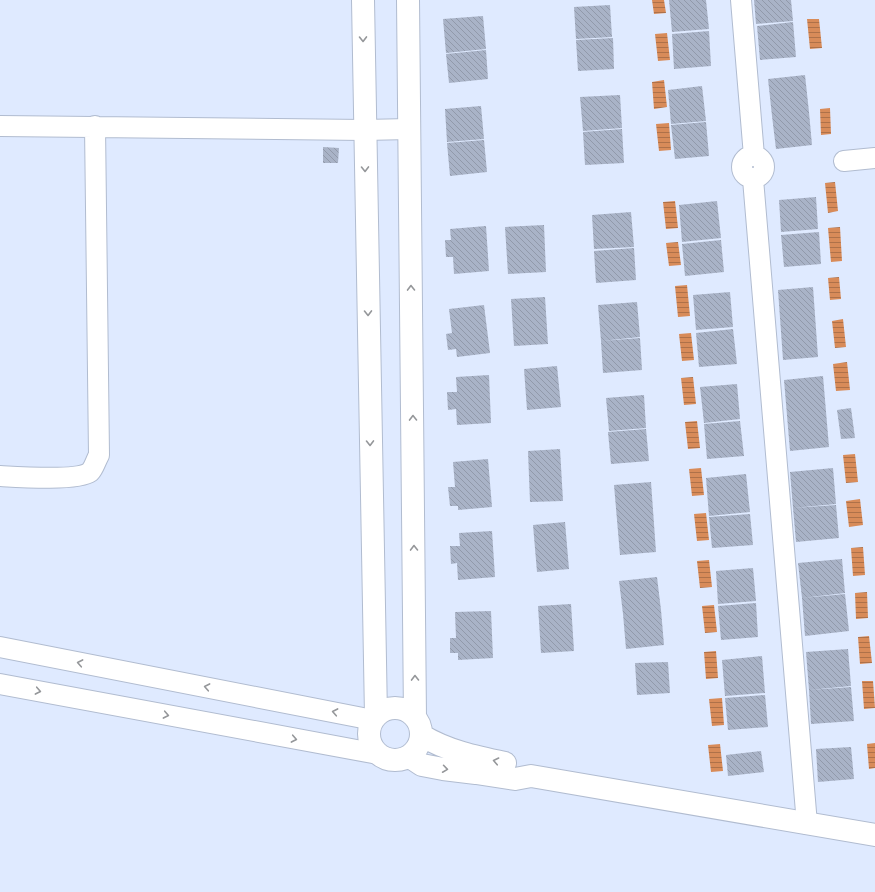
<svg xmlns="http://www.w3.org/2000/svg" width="875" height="892" font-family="'PT Sans Narrow',sans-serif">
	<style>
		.water { fill: url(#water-rules) }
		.building { fill: url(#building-back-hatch) }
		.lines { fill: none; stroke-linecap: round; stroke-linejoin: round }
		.minor-casing { stroke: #b1bcd0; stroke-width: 22 }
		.tertiary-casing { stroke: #b1bcd0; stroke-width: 24 }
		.minor { stroke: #fff; stroke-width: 20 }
		.tertiary { stroke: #fff; stroke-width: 22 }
		.oneway { stroke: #95979a }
	</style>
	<defs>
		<pattern id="water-rules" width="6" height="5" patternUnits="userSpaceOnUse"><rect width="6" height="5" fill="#d88b59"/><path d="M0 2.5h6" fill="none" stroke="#ae7149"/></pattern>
		<pattern id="building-back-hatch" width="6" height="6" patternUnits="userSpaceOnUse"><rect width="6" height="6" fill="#a9b3c7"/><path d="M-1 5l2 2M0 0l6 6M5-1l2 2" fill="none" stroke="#9199aa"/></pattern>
	</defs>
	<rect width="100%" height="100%" fill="#dfeaff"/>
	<path class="water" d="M652,0H664L666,13L654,14Z
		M819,19L822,48L810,49L807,19Z
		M667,33L670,60L658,61L655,34Z
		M664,80L667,107L654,109L652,82Z
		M830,108L831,134L821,135L820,109Z
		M669,123L671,150L659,151L656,124Z
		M835,182L838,211L828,213L825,183Z
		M675,201L678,228L666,229L663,202Z
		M840,227L842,261L831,262L828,228Z
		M678,242L681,265L669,266L666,243Z
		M839,277L841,299L830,300L828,278Z
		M687,285L690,316L678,317L675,286Z
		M843,319L846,347L835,348L832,321Z
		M691,333L694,360L682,361L679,334Z
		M847,362L850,390L836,391L833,364Z
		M693,377L696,404L684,405L681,378Z
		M697,421L700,448L688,449L685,422Z
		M855,454L858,482L846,483L843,455Z
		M701,468L704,495L692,496L689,469Z
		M860,499L863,525L849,527L846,501Z
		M706,513L709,540L697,541L694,514Z
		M863,547L865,575L853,576L851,548Z
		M709,560L712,587L700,588L697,561Z
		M867,592L868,618L856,619L855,593Z
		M714,605L717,632L705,633L702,606Z
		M869,636L872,663L860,664L858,637Z
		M716,651L718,678L706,679L704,652Z
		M862,681H873L875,708L864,709Z
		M722,698L724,725L712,726L709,699Z
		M875,743V768L869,769L867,744Z
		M720,744L723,771L711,772L708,745Z"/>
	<path class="building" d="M669,0H706L709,29L672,32Z
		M754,0H791L793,21L756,24Z
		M610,5L612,37L576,39L574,7Z
		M483,16L486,49L446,53L443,19Z
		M793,22L796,57L760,60L757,26Z
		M709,31L711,66L674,69L672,34Z
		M613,38L614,69L578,71L576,40Z
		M486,50L488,79L449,83L446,54Z
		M805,75L809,112L772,116L768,79Z
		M702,86L706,121L671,124L668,90Z
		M620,95L622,128L583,131L580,97Z
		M481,106L484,139L447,142L445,109Z
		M809,112L812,145L776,149L772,116Z
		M706,122L709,156L675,159L671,125Z
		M622,129L624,163L585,165L583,132Z
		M484,140L487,172L450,176L447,143Z
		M323,147L339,148L338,163H323Z
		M816,197L818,229L781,232L779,200Z
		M717,201L721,238L682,242L679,205Z
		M631,212L634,247L594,249L592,215Z
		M544,225L546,272L508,274L505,227Z
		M486,226L489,271L454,274L453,257H446L445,240H451L450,229Z
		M819,232L821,264L784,267L781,235Z
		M721,240L724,272L685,276L682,244Z
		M634,248L636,280L596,283L594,251Z
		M813,287L818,357L783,360L778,290Z
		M730,292L733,327L696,330L693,295Z
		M545,297L548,344L514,346L511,299Z
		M637,302L640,337L601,341L598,305Z
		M484,305L490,353L457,357L456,349L448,350L446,334L452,333L449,309Z
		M733,329L737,364L699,367L696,333Z
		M640,338L642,370L603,373L601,341Z
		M557,366L561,407L527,410L524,369Z
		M489,375L491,423L457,425L456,409L448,410L447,392H457L456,377Z
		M823,376L829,447L790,451L784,380Z
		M737,384L740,419L704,423L700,387Z
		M644,395L646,428L609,431L606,398Z
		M851,408L855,438L841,439L837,410Z
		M740,421L744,456L707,459L704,424Z
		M646,429L649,461L611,464L608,432Z
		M560,449L563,501L530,502L528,451Z
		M488,459L492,507L458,510V506H450L448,487H455L453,462Z
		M833,468L836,504L793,508L790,472Z
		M746,474L750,512L709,516L706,478Z
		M651,482L656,552L620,555L614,485Z
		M836,505L839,538L796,542L793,508Z
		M750,514L753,545L712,548L709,517Z
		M565,522L569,569L537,572L533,525Z
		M492,531L495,577L458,580L457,563L451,564L450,546H460L459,533Z
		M842,559L845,593L802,598L798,563Z
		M753,568L756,601L718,604L716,571Z
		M657,577L661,610L623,614L619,581Z
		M845,594L849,631L805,636L802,598Z
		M756,603L758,637L721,640L718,606Z
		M571,604L574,651L541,653L538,606Z
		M661,610L664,645L626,649L623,614Z
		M491,611L493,658L458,660V653H450V638H456L455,612Z
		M848,649L851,686L809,690L806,652Z
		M762,656L765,693L725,696L722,660Z
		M668,662L670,693L637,695L635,663Z
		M851,687L854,721L811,724L809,690Z
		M765,695L768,727L728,730L725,698Z
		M851,747L854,779L818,782L816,749Z
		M761,751L764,772L728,776L726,755Z"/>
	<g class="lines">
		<g class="minor-casing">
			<path id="minor" d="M741,0L754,156
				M0,126L364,130L410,129
				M742 167a11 11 0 1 1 22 0a11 11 0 1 1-22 0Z
				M844,161L875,158
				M753,179L807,824
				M0,476C18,477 78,481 90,472C94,468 96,460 99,455L95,126
				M0,647L373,720
				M0,684L378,754"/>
		</g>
		<g class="tertiary-casing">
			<path id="tertiary" d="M363,0L376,716
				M408,0L415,717
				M369 734a26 26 0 1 1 52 0a26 26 0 1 1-52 0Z
				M421,735C447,751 476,757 505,763
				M410,756L413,759L422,765L443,769L476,773L515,779L531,776L875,835"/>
		</g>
		<use href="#minor" class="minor"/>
		<use href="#tertiary" class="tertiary"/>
	</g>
	<defs><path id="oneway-chevron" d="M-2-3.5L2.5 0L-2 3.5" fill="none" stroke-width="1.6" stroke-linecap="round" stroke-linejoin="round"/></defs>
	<g class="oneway">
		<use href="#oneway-chevron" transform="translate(363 39) rotate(89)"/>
		<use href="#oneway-chevron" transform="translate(365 169) rotate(89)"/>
		<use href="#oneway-chevron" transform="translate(411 288) rotate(-91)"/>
		<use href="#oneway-chevron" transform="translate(368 313) rotate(89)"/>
		<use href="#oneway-chevron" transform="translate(413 418) rotate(-91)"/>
		<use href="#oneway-chevron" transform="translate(370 443) rotate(89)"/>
		<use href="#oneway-chevron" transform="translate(414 548) rotate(-91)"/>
		<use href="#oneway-chevron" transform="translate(80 663) rotate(-169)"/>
		<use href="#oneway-chevron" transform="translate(415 678) rotate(-91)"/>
		<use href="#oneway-chevron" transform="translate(207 687) rotate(-169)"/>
		<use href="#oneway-chevron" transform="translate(38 691) rotate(11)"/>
		<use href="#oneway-chevron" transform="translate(335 712) rotate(-169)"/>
		<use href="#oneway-chevron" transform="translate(166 715) rotate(11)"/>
		<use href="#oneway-chevron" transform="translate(294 739) rotate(11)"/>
		<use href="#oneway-chevron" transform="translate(496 761) rotate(-168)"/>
		<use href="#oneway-chevron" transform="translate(445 769) rotate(8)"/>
	</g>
</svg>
